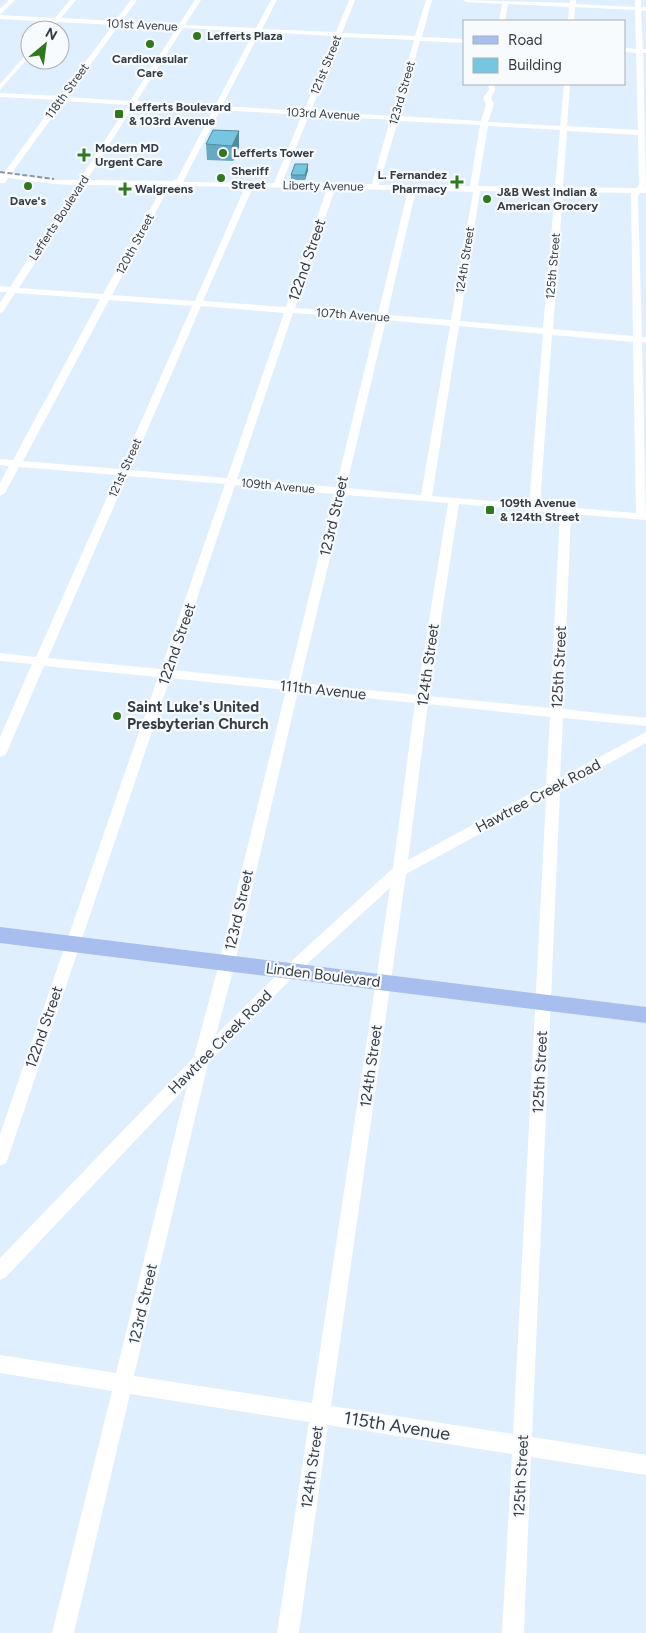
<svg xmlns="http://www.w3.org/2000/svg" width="646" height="1633" font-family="Figtree,sans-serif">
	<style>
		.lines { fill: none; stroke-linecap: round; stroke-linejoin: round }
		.minor { fill: #fff; fill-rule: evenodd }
		.major { fill: #a7beee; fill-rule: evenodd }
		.rail { stroke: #8c97a2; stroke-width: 2; stroke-dasharray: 5 2.5; stroke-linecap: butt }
		.wall { fill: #65a9c2 }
		.shaded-wall { fill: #538a9e }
		.building { fill: #76c5e1; stroke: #538a9e }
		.poi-dot { fill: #2f781c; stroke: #f7fbfe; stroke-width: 2 }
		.labels { text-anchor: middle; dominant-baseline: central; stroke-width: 4.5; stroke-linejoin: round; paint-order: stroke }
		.far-street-label { font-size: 12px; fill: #363d44; stroke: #f7fbfe }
		.far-poi-label { font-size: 12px; font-weight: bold; fill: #363d44; stroke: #f7fbfe; text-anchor: start }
		.street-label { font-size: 15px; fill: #363d44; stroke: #f7fbfe }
		.poi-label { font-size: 15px; font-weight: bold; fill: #363d44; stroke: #f7fbfe; text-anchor: start }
		.near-street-label { font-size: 18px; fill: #363d44; stroke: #f7fbfe }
	</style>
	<rect width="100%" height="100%" fill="#dfeffd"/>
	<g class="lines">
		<path class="minor" d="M9,0H15L0,15V9Z
			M70,0H76L61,18L115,21L131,0H137L122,21L179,24L195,0H201L185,25L256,28L271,0H277L262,29L336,32L349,0H355L342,33L415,36L426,0H432L422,37L465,39V43L420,41L399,116L481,121L486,104L483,98L489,90L488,84H494L495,90L491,98L494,104L488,122L560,126L564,84H570L567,126L638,130L636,53L625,52V48L636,49L635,10L575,7L574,21H568L569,7L508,4L505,21H499L502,4L466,2L463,0L570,3V0H576V4L635,7V0H641V7H646V11H641L643,49H646V53H643L646,193H640L638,196L642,337H646V343L642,342L646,520L571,514L563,709L646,718V726L563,718L560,778L646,732V743L560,790L532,1437L646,1455V1475L531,1457L524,1633H502L512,1454L328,1425L299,1633H277L309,1422L130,1394L74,1633H52L112,1391L0,1373V1355L116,1373L187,1086L6,1277L0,1280V1258L194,1057L219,963L286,690L170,678L8,1158L6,1163L0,1166V1134L158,677L44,666L7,752L5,755L0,757V737L32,664L0,661V653L36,657L117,475L19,467L5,493L0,496V483L9,466L0,465V459L13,460L100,299L15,293L3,312L0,313V303L7,292H0V286L10,287L76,185L55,184L8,178L5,183H0V173H4L57,100L0,97V93L60,96L113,25L58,22L51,30H45L52,22L0,19V15L55,18ZM119,25L177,28L130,101L67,97ZM183,28L254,32L215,106L137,101ZM260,32L334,36L304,111L222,106ZM340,37L414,40L392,116L311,111ZM64,101L128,105L79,180H55L11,174ZM134,105L213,110L177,179L171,181L87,180ZM220,110L302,115L274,183L183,182ZM309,115L390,120L372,184L282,183ZM398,121L480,125L470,186L379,185ZM488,126L560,130L555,187L478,186ZM567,131L638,135L639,185L636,188L563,187ZM84,185L163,186L103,294L19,288ZM174,186L245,187L195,301L112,295L168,189ZM253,187L327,189L286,307L203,301ZM335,189L408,190L378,314L295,308ZM416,190L473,192L451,320L387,315ZM480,191L555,192L543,328L460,321ZM563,192L631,193L633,336L553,329ZM109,300L192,306L120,469L23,461ZM201,306L284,313L227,478L130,470ZM293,313L377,319L336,487L237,479ZM386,320L450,326L421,495L346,488ZM459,326L543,334L529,504L432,496ZM552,335L633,342L636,513L540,505ZM127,476L225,484L161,669L48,658ZM235,485L334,494L288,682L173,670ZM345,495L448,503L417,695L300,683ZM459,504L560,513L550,708L429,696ZM298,691L415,703L393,868L285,967L216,1035L235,963ZM428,704L550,717L546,785L408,860ZM546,798L513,1434L331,1406L406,874ZM390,888L312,1403L134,1376L208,1063L295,975Z
			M30,50V56L0,90V84Z"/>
		<path class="major" d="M0,927L646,1007V1023L0,943Z"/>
		<path class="rail" d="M0,172L54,179"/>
	</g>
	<path class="wall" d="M239,131V147L233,161L207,160L206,144Z
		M308,164V170L305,180H291V175Z"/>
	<path class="shaded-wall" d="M239,131V147L233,161L232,146Z
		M308,164V170L305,180V175Z"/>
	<path class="building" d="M213,130L239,131L232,146L206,144Z
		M295,164H308L305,175H291Z"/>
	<g class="poi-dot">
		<circle cx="197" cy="36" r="5"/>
		<circle cx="150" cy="44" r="5"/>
		<rect x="114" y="109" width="10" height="10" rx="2.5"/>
		<circle cx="223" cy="153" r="5"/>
		<path d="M81.5 147.5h5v5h5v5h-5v5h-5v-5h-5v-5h5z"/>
		<circle cx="221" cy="178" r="5"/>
		<path d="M454.5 174.5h5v5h5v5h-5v5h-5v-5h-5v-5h5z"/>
		<circle cx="28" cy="186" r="5"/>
		<path d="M122.5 181.5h5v5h5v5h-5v5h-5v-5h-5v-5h5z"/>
		<circle cx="487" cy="199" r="5"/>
		<rect x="485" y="505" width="10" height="10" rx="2.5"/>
		<circle cx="117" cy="716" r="5"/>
	</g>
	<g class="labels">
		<g class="far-street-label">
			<text transform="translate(142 25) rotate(3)">101st Avenue</text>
			<text transform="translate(326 65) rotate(-68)">121st Street</text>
			<text transform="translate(67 91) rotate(-54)">118th Street</text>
			<text transform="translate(402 93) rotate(-74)">123rd Street</text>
			<text transform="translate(323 114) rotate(3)">103rd Avenue</text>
			<text transform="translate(323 186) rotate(1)">Liberty Avenue</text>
			<text transform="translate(59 218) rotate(-57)">Lefferts Boulevard</text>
			<text transform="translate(135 244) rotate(-62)">120th Street</text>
			<text transform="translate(465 260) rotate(-81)">124th Street</text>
			<text transform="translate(553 266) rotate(-85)">125th Street</text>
			<text transform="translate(353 315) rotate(4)">107th Avenue</text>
			<text transform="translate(125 468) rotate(-66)">121st Street</text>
			<text transform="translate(278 486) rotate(5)">109th Avenue</text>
		</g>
		<g class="far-poi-label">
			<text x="207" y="36">Lefferts Plaza</text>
			<text x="150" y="59" text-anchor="middle">Cardiovasular<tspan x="150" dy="14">Care</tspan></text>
			<text x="129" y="107">Lefferts Boulevard<tspan x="129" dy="14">&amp; 103rd Avenue</tspan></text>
			<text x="95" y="148">Modern MD<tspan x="95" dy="14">Urgent Care</tspan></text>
			<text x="233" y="153">Lefferts Tower</text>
			<text x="231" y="171">Sheriff<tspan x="231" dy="14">Street</tspan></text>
			<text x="447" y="175" text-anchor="end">L. Fernandez<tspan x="447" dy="14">Pharmacy</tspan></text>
			<text x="135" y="189">Walgreens</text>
			<text x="497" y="192">J&amp;B West Indian &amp;<tspan x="497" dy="14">American Grocery</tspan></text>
			<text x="28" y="201" text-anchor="middle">Dave's</text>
			<text x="500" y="503">109th Avenue<tspan x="500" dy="14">&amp; 124th Street</tspan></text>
		</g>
		<g class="street-label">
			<text transform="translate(307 260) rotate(-71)">122nd Street</text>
			<text transform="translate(334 516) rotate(-77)">123rd Street</text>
			<text transform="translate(177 644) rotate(-71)">122nd Street</text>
			<text transform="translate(428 665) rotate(-82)">124th Street</text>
			<text transform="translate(559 667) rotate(-87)">125th Street</text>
			<text transform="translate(323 690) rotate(6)">111th Avenue</text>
			<text transform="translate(538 796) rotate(-28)">Hawtree Creek Road</text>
			<text transform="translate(239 910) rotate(-77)">123rd Street</text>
			<text transform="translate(323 975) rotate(7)">Linden Boulevard</text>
			<text transform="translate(44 1027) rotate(-71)">122nd Street</text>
			<text transform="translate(220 1042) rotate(-45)">Hawtree Creek Road</text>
			<text transform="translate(371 1066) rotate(-82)">124th Street</text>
			<text transform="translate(540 1072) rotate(-87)">125th Street</text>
			<text transform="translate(143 1304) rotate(-77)">123rd Street</text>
			<text transform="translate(312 1467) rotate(-82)">124th Street</text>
			<text transform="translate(521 1476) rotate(-87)">125th Street</text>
		</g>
		<g class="poi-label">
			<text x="127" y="707">Saint Luke's United<tspan x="127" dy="17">Presbyterian Church</tspan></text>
		</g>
		<g class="near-street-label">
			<text transform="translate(397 1426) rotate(9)">115th Avenue</text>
		</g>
	</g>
	<rect x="463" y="20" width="162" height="65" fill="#f7fbfe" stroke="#aaafb4"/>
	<rect x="473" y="36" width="25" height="8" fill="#a7beee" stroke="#aaafb4"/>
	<text x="508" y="45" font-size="15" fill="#363d44">Road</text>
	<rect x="473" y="58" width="25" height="15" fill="#76c5e1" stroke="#aaafb4"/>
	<text x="508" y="70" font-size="15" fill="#363d44">Building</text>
	<g transform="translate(45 45) rotate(29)"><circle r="24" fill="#f7fbfe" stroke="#aaafb4"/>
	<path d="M0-4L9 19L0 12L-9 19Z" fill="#2f781c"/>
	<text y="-8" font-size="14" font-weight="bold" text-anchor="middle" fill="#363d44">N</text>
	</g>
</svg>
